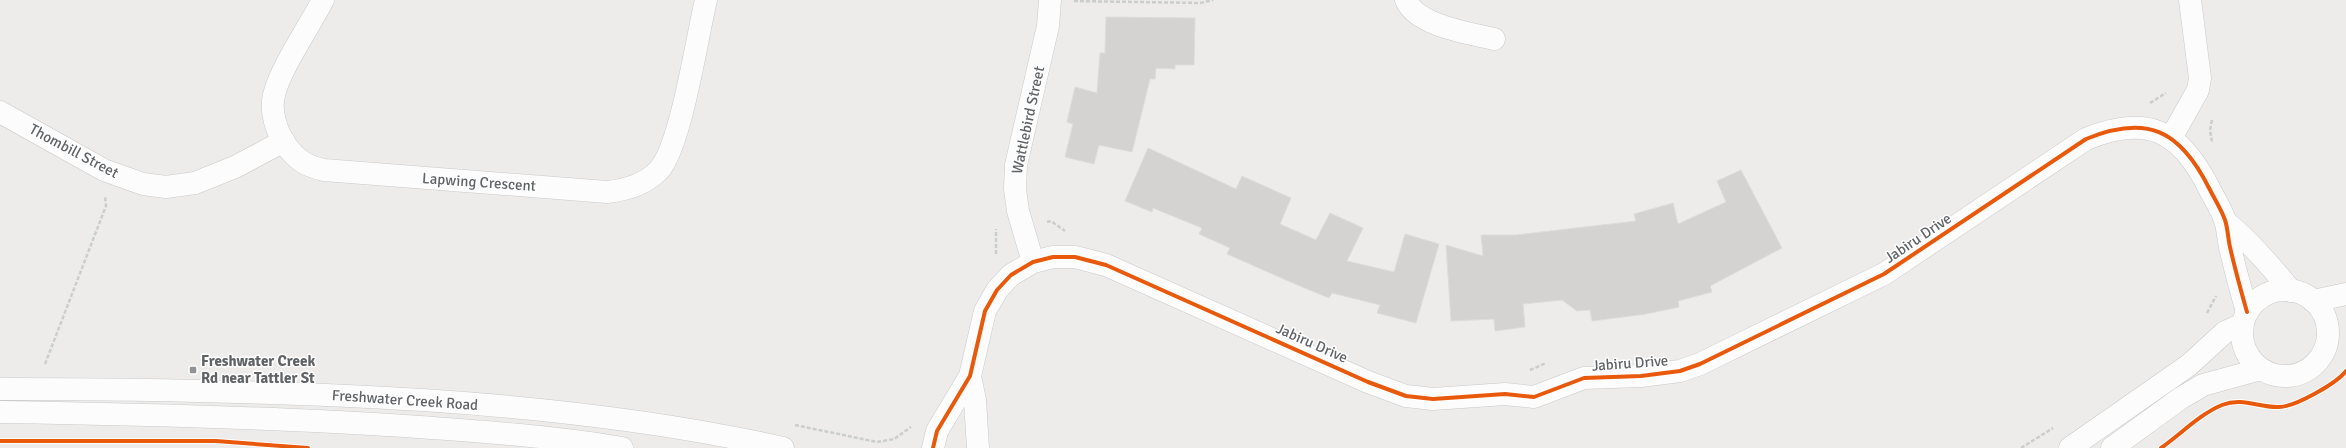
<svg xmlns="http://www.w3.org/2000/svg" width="2346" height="448" font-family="Signika,sans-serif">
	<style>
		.building { fill: #d5d3d2; stroke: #dedcd9 }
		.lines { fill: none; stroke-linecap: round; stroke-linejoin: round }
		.minor-casing { stroke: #c9c9c9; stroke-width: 23 }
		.secondary-casing { stroke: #c8c9c9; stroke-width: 23 }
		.path { stroke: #cacecc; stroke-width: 2.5; stroke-dasharray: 4 2; stroke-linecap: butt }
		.minor { stroke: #fcfcfc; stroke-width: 22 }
		.secondary { stroke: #fcfcfc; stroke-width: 22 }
		.cycleway-casing { stroke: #fff; stroke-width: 6 }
		.cycleway { stroke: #e8590c; stroke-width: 4 }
		.poi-dot { fill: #929394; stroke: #fff; stroke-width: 1.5 }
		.labels { text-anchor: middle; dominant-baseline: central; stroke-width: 3; stroke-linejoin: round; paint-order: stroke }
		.street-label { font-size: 15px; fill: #606366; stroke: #fff }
		.poi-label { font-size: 15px; font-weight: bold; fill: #606366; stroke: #fff; text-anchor: start }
	</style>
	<rect width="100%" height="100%" fill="#eeecea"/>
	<path class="building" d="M1106,17L1195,18L1194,65H1175V69L1156,68L1155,79H1150L1132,152L1099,145L1094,164L1065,157L1073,124L1067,122L1075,87L1097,93L1100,53H1105Z
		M1148,148L1236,189L1242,176L1291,198L1280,224L1316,240L1330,213L1363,228L1347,261L1394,272L1405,234L1439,244L1416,323L1377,313L1380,305L1332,293L1329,298L1295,284L1227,254L1230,248L1199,234L1202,228L1153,208L1152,212L1125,201Z
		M1741,170L1782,248L1710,286L1712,292L1678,301L1679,307L1646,314L1592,321L1590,310L1577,311L1562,300L1523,304L1525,327L1495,331L1494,319L1451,321L1446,245L1483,256L1481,235H1516L1636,221L1634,214L1673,203L1678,224L1726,202L1717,181Z"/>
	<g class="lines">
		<g class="minor-casing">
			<path id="minor" d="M323,0C310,25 280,69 274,95C270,111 276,130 285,144C296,159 305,166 324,170L607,192C626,190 646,184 659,170C681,146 697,37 706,0
				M1406,0C1417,26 1469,33 1494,39
				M0,112L104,170L143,184L166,187L195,183L235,167L284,141
				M2171,138L2198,90L2200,78L2190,0
				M2225,221C2249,241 2271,266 2291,291
				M1033,262L1018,211L1015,189L1016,165L1048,26L1050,0
				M970,376L975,400L978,448
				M933,448L937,431L970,376L985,311L997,290L1011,275L1033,262L1053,257H1075L1106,265L1368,382L1406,396L1433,399L1505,394L1534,397L1584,378L1641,376L1680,371L1700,364L1884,274L2086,139C2147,114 2180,130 2209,188C2214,198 2221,209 2225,220C2228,229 2228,239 2230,247C2235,269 2241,291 2247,312"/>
		</g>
		<g class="secondary-casing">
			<path id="secondary" d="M2242 333a43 43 0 1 1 86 0a43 43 0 1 1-86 0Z
				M2313,301L2346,294
				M0,389C141,389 282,391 423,400C544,408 664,421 783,448
				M0,412C135,414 269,417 404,426C476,431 550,436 622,448
				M2070,448L2189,365L2225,332L2243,324
				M2112,448L2181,398L2203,385L2261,369"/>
		</g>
		<path class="path" d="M1074,1L1200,3L1213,0
			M2150,103L2166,93
			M2212,120L2210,130L2212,142
			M1047,222L1051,221L1065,231
			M996,254V229
			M2207,313L2216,296
			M45,364L106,206L105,196
			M1530,370L1546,363
			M795,425L877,442L894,439L911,427
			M2021,448L2053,428"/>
		<use href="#minor" class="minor"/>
		<use href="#secondary" class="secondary"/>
		<g class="cycleway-casing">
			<path id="cycleway" d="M0,441H216L308,448
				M933,448L937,431L970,376L985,311L997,290L1011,275L1033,262L1053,257H1075L1106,265L1368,382L1406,396L1433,399L1505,394L1534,397L1584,378L1641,376L1680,371L1700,364L1884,274L2086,139C2147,114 2180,130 2209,188C2214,198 2221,209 2225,220C2228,229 2228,239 2230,247C2235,269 2241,291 2247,312
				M2161,448C2181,434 2200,414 2222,405C2243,397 2259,408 2279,407C2295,407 2337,383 2346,371"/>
		</g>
		<use href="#cycleway" class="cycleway"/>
	</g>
	<rect class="poi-dot" x="189" y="366" width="8" height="8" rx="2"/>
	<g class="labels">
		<g class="street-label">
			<text transform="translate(1028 120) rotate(-78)">Wattlebird Street</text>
			<text transform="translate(74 151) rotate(28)">Thombill Street</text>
			<text transform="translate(479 182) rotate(4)">Lapwing Crescent</text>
			<text transform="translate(1918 238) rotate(-34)">Jabiru Drive</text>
			<text transform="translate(1312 343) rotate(24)">Jabiru Drive</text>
			<text transform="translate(1630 363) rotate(-4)">Jabiru Drive</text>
			<text transform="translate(405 400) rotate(4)">Freshwater Creek Road</text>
		</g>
		<g class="poi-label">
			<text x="201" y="361">Freshwater Creek<tspan x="201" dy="17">Rd near Tattler St</tspan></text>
		</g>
	</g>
</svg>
